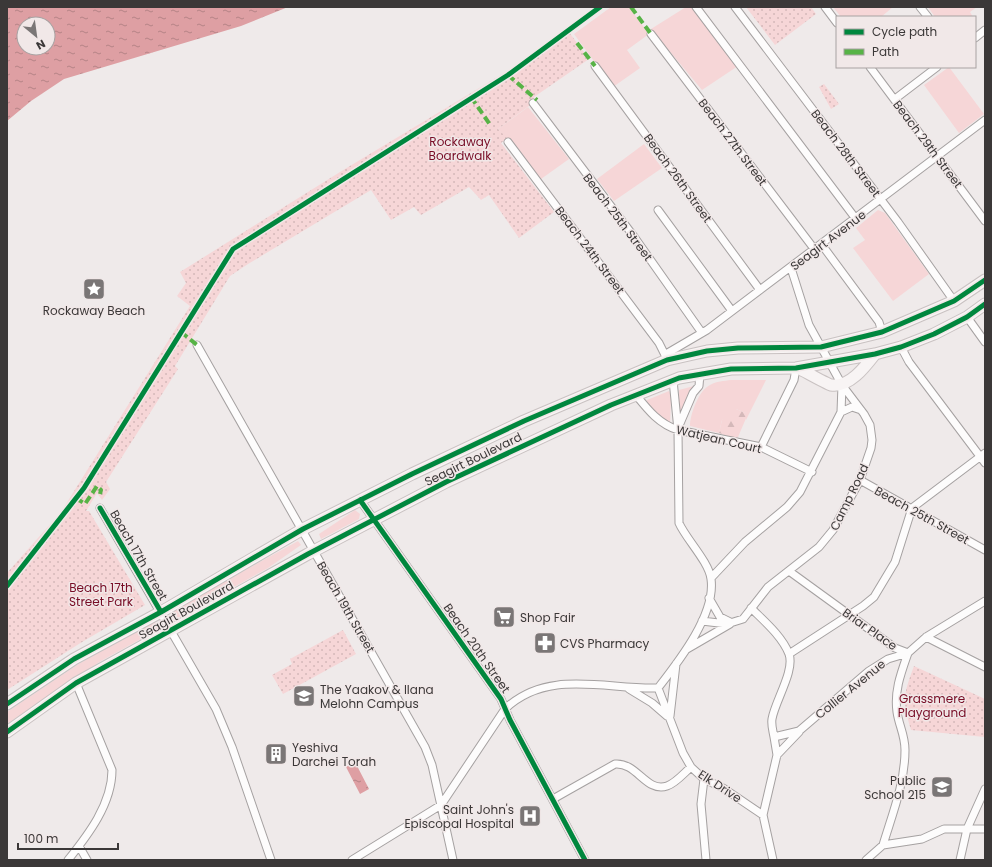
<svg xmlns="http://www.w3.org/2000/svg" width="992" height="867" font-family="Poppins,sans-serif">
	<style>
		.grass { fill: #f6d6d7 }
		.forest { fill: url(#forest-firs) }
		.park { fill: url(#park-dots) }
		.water { fill: url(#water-ripples); fill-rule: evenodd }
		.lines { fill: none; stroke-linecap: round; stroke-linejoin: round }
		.street-casing { stroke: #a5a1a1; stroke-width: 9 }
		.primary-casing { stroke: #c9c2c2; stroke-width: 13 }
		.street { stroke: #fdfcfc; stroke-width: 7 }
		.primary { stroke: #f8f4f4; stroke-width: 11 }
		.quiet { stroke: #57b346; stroke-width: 4; stroke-dasharray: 8 4; stroke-linecap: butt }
		.cycleway-casing { stroke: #f1e8e8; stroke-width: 8 }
		.cycleway { stroke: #00873e; stroke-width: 5 }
		.labels { text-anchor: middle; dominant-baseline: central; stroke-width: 3; stroke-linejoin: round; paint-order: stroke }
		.park-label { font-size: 12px; fill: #780c25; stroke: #f1e8e8 }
		.street-label { font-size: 12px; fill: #3b3838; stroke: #f1e8e8 }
		.poi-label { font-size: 12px; fill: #3b3838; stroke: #f1e8e8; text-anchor: start }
	</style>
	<defs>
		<pattern id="forest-firs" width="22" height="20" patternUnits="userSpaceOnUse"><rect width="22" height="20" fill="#f6d6d7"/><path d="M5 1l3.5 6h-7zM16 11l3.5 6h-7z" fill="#d4b8b9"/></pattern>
		<pattern id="park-dots" width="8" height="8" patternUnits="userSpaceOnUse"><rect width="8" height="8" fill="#f6d6d7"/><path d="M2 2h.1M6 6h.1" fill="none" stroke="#d4b8b9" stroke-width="1.8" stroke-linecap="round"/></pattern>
		<pattern id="water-ripples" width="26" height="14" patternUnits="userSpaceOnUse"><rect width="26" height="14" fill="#de9fa3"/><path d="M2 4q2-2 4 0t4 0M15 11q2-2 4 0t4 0" fill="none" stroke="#b58386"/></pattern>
	</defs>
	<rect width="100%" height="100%" fill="#efeaea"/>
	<path class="grass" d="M611,7H629L649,34L627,50L640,68L613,87L574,34Z
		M686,7H694L738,66L702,90L651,29Z
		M833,7H893L881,17H841Z
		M928,7H977L970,12L973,17H935Z
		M949,67L984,114L959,133L924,85Z
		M528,107L569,159L541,179L498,129Z
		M644,144L662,168L614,201L597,179Z
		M878,210L885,213L929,274L893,301L853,248L865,240L856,228Z
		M731,380H766L746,420V413L736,409L722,420L719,433L690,426C690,414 699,390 710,385C716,381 724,381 731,380Z
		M694,386L684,406L679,420V390Z
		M669,391L671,395L670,427L646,402L647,400Z
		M355,510L360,514L359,519L321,539L319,534Z
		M298,541L301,545L268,568L178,618L173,610Z
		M154,621L159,629L101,661L7,724V712L77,665Z"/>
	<path class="forest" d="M729,409H736L746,413L747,416L738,437L735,439L719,433L722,420Z"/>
	<path class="park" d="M746,7H811L816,14L775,45Z
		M566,28L589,59L534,97L533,103L498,129L507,138L501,143L554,212L519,238L489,195L481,200L469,187L421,215L414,207L391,220L371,190L248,264L230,276L175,366L178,369L106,482L110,489L102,500L97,493L86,511H89L145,605L82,642L7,690V573L61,512L190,306L177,296L186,283L180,272L340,172L509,70Z
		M824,84L839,104L831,109L819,87Z
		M343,630L356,654L283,694L272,675L292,664L290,659Z
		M914,666L985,699V737L911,730C902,700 903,696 914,666Z"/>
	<path class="water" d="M7,7H288L241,26L64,79L31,101L7,121ZM24,24H48V48H24Z
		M355,762L369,789L360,794L346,767Z"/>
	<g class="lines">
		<g class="street-casing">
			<path id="street" d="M696,7L856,219
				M735,7L898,222L954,301
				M825,7L837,23
				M920,7L928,17
				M651,34L815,250
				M975,38L985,30
				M595,66L760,290
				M870,67L985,221
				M895,99L937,67
				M533,103L635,238L702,333
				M508,142L659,343L667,359
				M658,210L732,311
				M822,245L879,322L882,332
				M967,317L985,342
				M197,345L425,747L432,765L453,860
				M901,347L909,362L985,463
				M666,354L707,330L985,120
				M636,395C648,410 659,424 678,430L761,447L812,472
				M841,412L852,407L861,410
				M678,428L693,393L699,386L700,374
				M761,447L794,380L796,368
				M860,480L985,550
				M360,500L501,699L510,720L585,860
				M100,508L216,709L232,747L271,860
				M789,571L895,648L908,653C901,673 894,691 897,712C899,726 905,735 905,750C905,783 892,815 883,845
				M711,578L745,542L787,507L800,492L841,412L842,385
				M709,598L720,617L730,622
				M751,608C764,621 782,636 789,654C795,671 775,701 772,719C771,725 773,731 774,737
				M702,621L727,624L743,619L768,587L819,547L833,530L860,480L871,448L872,440L870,425L864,414L842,385L809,325L791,268
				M926,637L985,667
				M687,649L730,624
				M789,654L863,606L874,597L895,562L912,508L985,453
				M658,688C679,661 716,614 711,579C709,562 686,539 679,523L678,430L673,380
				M658,688L683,753L691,767L704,779L723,788L763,815
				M629,689L652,703L667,716
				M670,716L676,664
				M777,755L799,732
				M704,779L701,804L706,860
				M553,799L615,764C637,762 646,793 667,786C676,783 684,773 691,767
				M79,846L87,860
				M68,860C88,835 112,804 112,770L76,683
				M352,860L441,805L505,709C548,668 607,690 658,688
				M773,860L763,815L777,755L774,737L799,731L869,671L888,659L908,653L926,637L985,601
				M866,860L883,845L922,839L944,829H985
				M960,860L967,829L985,789"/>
		</g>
		<g class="primary-casing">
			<path id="primary" d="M798,368C806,372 825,383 831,385C849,388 865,367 875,354
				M7,704L74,659L161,612L303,529L412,474L524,421L667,360L707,351L738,348L821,347L882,332L954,301L985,280
				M7,732L76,683L308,554L446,482L611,405L679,378L731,369L796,368L875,354L901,347L934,334L967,317L985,304"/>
		</g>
		<use href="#street" class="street"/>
		<use href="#primary" class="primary"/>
		<path class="quiet" d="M631,7L651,34
			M577,43L595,66
			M508,75L537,100
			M471,97L491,126
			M181,332L197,345
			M76,498L85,504L97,486L101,490L100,494"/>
		<g class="cycleway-casing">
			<path id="cycleway" d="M360,500L501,699L510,720L585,860
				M100,508L161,612
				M7,586L84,488L233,249L508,75L600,7
				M7,704L74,659L161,612L303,529L412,474L524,421L667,360L707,351L738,348L821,347L882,332L954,301L985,280
				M7,732L76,683L308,554L446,482L611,405L679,378L731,369L796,368L875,354L901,347L934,334L967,317L985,304"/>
		</g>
		<use href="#cycleway" class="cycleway"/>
	</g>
	<defs>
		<g id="sight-square" transform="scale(1.15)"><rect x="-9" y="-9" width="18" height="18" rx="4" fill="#7a7676" stroke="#f1e8e8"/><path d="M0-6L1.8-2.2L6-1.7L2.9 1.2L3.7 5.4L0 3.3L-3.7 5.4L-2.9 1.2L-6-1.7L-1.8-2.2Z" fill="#fff"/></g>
		<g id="supermarket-square" transform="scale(1.15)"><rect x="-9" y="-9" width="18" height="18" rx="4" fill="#7a7676" stroke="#f1e8e8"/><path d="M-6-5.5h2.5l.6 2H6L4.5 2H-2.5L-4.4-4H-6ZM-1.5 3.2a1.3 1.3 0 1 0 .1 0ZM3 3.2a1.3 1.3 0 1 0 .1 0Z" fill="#fff"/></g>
		<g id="pharmacy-square" transform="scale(1.15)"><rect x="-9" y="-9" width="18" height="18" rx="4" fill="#7a7676" stroke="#f1e8e8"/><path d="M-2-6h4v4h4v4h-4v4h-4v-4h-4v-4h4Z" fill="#fff"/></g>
		<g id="school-square" transform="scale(1.15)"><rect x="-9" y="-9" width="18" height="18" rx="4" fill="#7a7676" stroke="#f1e8e8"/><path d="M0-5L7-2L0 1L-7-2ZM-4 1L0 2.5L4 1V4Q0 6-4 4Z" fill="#fff"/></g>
		<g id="building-square" transform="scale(1.15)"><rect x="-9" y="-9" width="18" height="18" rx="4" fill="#7a7676" stroke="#f1e8e8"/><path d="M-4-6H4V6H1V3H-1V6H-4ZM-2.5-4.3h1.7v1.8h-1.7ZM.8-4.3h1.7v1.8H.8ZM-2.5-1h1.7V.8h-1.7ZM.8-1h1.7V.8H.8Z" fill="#fff"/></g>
		<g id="hospital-square" transform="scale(1.15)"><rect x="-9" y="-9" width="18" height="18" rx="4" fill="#7a7676" stroke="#f1e8e8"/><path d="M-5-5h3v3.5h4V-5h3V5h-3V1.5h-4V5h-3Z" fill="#fff"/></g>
	</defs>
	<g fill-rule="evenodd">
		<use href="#sight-square" x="94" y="289"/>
		<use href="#supermarket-square" x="504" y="617"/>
		<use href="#pharmacy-square" x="545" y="643"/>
		<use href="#school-square" x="304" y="696"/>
		<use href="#building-square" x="276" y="754"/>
		<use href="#school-square" x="942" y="787"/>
		<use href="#hospital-square" x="530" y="816"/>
	</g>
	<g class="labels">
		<g class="park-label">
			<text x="460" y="141">Rockaway<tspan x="460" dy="14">Boardwalk</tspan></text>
			<text x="101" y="587">Beach 17th<tspan x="101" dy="14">Street Park</tspan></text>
			<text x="932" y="698">Grassmere<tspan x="932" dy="14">Playground</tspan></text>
		</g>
		<g class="street-label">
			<text transform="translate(733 142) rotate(53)">Beach 27th Street</text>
			<text transform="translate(928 144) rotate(53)">Beach 29th Street</text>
			<text transform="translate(846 153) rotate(53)">Beach 28th Street</text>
			<text transform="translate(678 178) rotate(54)">Beach 26th Street</text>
			<text transform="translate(618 217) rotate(53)">Beach 25th Street</text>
			<text transform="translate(828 240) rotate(-37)">Seagirt Avenue</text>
			<text transform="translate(590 250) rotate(53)">Beach 24th Street</text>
			<text transform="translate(719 439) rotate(13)">Watjean Court</text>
			<text transform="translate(473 459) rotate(-26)">Seagirt Boulevard</text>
			<text transform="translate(849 497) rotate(-64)">Camp Road</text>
			<text transform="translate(922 515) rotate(29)">Beach 25th Street</text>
			<text transform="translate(139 555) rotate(60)">Beach 17th Street</text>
			<text transform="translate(346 607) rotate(60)">Beach 19th Street</text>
			<text transform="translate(186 610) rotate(-29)">Seagirt Boulevard</text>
			<text transform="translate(870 629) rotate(35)">Briar Place</text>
			<text transform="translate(477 648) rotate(55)">Beach 20th Street</text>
			<text transform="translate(850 689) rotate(-39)">Collier Avenue</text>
			<text transform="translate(720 786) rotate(33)">Elk Drive</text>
		</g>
		<g class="poi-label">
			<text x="94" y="310" text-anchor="middle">Rockaway Beach</text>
			<text x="520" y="617">Shop Fair</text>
			<text x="560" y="643">CVS Pharmacy</text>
			<text x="320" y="689">The Yaakov &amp; Ilana<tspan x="320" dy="14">Melohn Campus</tspan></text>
			<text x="292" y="747">Yeshiva<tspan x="292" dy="14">Darchei Torah</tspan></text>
			<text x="926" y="780" text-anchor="end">Public<tspan x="926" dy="14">School 215</tspan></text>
			<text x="514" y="809" text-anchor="end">Saint John's<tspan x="514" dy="14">Episcopal Hospital</tspan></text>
		</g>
	</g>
	<rect width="992" height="867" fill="none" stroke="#3b3838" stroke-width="16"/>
	<rect x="836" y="16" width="140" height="52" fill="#f1e8e8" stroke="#a8a2a2"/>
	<rect x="844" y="29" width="20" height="6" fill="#00873e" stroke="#a8a2a2"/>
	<text x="872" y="36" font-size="12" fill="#3b3838">Cycle path</text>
	<rect x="844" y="49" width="20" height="6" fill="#57b346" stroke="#a8a2a2"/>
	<text x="872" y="56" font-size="12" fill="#3b3838">Path</text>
	<g transform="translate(36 36) rotate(151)"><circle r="19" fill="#f1e8e8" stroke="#a8a2a2"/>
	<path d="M0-3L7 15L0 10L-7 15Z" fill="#7a7676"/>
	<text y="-6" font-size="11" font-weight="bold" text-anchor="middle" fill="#3b3838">N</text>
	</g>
	<path d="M18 843v6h100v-6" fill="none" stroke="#3b3838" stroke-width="2"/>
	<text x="24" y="843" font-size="12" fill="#3b3838" stroke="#f1e8e8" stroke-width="3" paint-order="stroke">100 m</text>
</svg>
